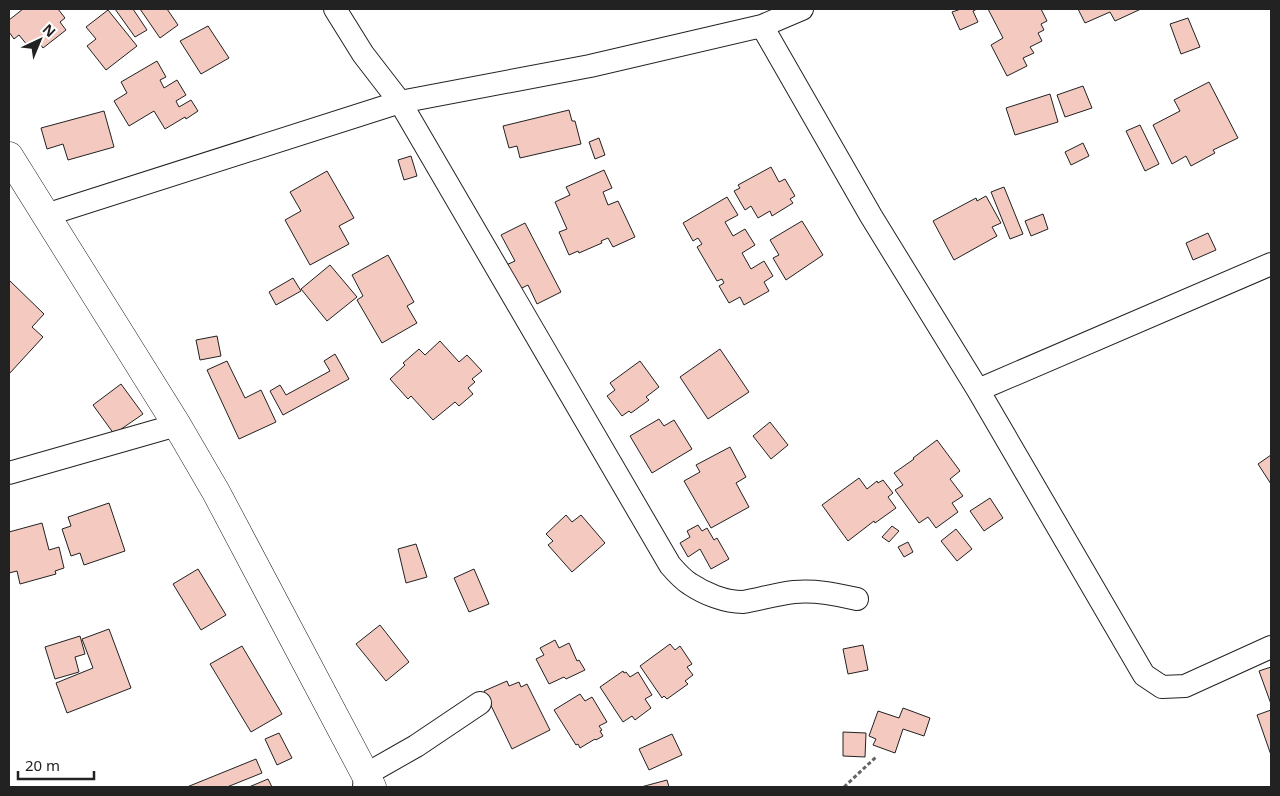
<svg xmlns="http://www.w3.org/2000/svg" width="1280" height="796" font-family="'Noto Sans',sans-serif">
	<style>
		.building { fill: #f3c9c0; stroke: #222 }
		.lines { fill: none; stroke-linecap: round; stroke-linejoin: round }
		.street-casing { stroke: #222; stroke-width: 24 }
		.secondary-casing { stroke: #222; stroke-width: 29 }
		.path { stroke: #646464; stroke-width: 3; stroke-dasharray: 4 2.5; stroke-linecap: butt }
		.street { stroke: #fff; stroke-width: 22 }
		.secondary { stroke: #fff; stroke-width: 28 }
	</style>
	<rect width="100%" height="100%" fill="#fff"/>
	<path class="building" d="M23,9H58L65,18L60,22L66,30L43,48L37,40L28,46L19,35L14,39L9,32V20Z
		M115,9H133L147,30L135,37Z
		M140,9H167L178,25L160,38Z
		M961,9H977L973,11L978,22L960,30L952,12Z
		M988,9H1041L1047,21L1041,24L1044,30L1038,33L1042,41L1030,47L1034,53L1023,58L1027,66L1007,76L991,45L1003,38Z
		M1078,9H1141L1115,21L1110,12L1085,23Z
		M108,10L137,46L106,70L87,46L96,39L86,27Z
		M1188,18L1200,47L1181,54L1170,24Z
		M208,26L229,58L201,74L180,41Z
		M157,61L166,77L160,80L164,88L177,80L186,95L176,101L179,107L191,100L198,111L186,119L185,117L165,129L154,111L129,126L114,101L127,93L121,82Z
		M1209,82L1238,138L1213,150L1215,153L1191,166L1186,156L1172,164L1153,125L1180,111L1174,100Z
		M1083,86L1092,108L1065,117L1057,95Z
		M1050,94L1058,122L1015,135L1006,108Z
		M569,110L572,121H575L581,144L520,158L517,146L509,148L503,126Z
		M104,111L114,147L68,160L63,144L47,149L41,128Z
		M1140,125L1159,164L1145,171L1126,131Z
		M599,138L605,155L595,159L589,142Z
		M1083,143L1089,156L1071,165L1065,152Z
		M411,156L417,176L404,180L398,160Z
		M771,167L779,182L785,179L795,196L790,199L793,203L772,216L770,211L758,218L751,206L745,210L734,191L740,188L738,185Z
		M604,170L612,188L603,192L608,205L618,201L635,237L613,247L608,238L601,241L602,243L579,253L578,251L569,255L559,232L567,229L555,202L570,195L566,187Z
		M327,171L354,218L339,226L349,244L310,265L285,220L301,211L290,192Z
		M1004,187L1023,234L1010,239L991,192Z
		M986,196L1001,223L992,227L997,236L954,260L933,221L976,198L977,201Z
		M727,197L738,215L725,222L733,236L745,229L755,245L742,253L751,269L764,261L773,276L764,282L769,291L744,305L740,297L729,303L719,286L724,283L722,279L717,281L697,247L702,244L698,238L693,241L683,223Z
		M1043,214L1048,229L1031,236L1025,221Z
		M802,221L823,255L786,280L773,258L779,255L770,240Z
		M525,223L561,292L537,304L528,285L516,291L504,266L515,261L501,235Z
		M1208,233L1216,250L1193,260L1186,243Z
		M388,255L414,302L407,306L417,323L382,343L357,300L363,296L352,275Z
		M330,265L357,297L327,321L301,289Z
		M293,278L301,291L276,305L269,292Z
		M9,280L44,314L32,327L43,337L9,374Z
		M217,336L221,356L200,360L196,340Z
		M440,341L459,362L467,355L482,371L472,379L475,382L468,388L473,394L459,406L455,402L433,420L411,396L408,399L390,379L405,365L403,363L419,349L425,355Z
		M720,349L749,392L708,419L680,377Z
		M335,354L349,379L283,415L270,391L280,385L286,395L330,371L324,361Z
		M227,361L245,398L261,390L276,422L239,439L207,370Z
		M640,361L659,387L646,397L649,400L631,413L629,411L622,416L607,396L615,390L610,383Z
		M121,384L143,414L114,434L93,405Z
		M659,419L664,426L674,420L692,449L652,473L630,436Z
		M770,422L788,445L771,459L753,436Z
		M937,440L960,471L950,479L963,496L952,503L958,512L936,528L928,517L919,523L895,490L903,485L894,473L914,459L913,458Z
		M730,447L746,477L736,483L749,507L711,528L684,481L700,472L696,465Z
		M1271,455V484L1258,464Z
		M859,478L867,489L877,481L878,483L883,480L893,493L888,497L896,508L875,523L874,521L848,541L822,505Z
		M990,498L1003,518L984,531L970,511Z
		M109,503L125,551L84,565L80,553L71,556L62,529L71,526L68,517Z
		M566,515L572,522L581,515L605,543L572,572L548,545L553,541L546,534Z
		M42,523L49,550L59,547L64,568L55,571L56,574L20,584L17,571L9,573V532Z
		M698,525L702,531L707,528L714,540L717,538L729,559L711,569L700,549L688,557L680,543L690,537L687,531Z
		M892,526L899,531L889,542L882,537Z
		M956,529L972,549L957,561L941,541Z
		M908,542L913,552L904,557L898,547Z
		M416,544L427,577L406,583L398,549Z
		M198,569L226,615L201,630L173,584Z
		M474,569L489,604L469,612L454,578Z
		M380,625L409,662L386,681L356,644Z
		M109,629L131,688L67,713L56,683L93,668L82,639Z
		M80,636L85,654L75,657L79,672L55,679L45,647Z
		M555,640L559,648L569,643L577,661L579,660L585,670L566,679L564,677L549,684L536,659L544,655L540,648Z
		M670,644L675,650L680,646L692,664L687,667L693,675L685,681L688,684L667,699L664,696L662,698L640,666Z
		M863,645L868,670L848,674L843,649Z
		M242,646L282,714L251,732L210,664Z
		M1271,667V704L1259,671Z
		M623,671L624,673L626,672L630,677L638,672L652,695L645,699L651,708L635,720L632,716L623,722L600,687Z
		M507,681L509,686L519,682L521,687L527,684L550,730L512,749L484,691Z
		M580,694L585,701L592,697L607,722L599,726L602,730L600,731L603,736L596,740L595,739L580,748L578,744L576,745L554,710Z
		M903,708L930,718L924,736L903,729L895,753L873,745L876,739L869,736L878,711L899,718Z
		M1271,710V755L1257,715Z
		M843,732L866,733L865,757L843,756Z
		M279,733L292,758L277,765L265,739Z
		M672,734L682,755L649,770L639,749Z
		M256,759L262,773L227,787H187Z
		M268,779L272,787H249Z
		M667,780L669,787H641Z"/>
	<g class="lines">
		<g class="street-casing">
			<path id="street" d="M335,9L363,54L400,102L670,565C676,572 682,579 690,584C705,594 725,602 743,602C760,599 777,594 794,592C815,590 835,594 857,599
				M762,26L871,216L978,390L1144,675L1162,687L1185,686L1271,647
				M46,215L400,102L590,66L762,26L802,9
				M978,390L1271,264
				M9,473L177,425
				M364,787L365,775L416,746L480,703"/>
		</g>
		<g class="secondary-casing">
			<path id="secondary" d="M9,156L177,425L216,492L372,787"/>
		</g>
		<path class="path" d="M844,787L876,757"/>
		<use href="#street" class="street"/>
		<use href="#secondary" class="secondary"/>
	</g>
	<rect width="1280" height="796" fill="none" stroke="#222222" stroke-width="20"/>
	<g transform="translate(40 40) rotate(44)" stroke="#ffffff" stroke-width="4" paint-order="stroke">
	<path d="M0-4L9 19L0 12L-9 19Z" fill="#222222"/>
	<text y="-8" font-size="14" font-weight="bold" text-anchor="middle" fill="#222222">N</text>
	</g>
	<path d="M18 771v8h76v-8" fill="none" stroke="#222222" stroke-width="2.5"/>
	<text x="25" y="771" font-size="15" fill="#222222" stroke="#ffffff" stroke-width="4" paint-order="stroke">20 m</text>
</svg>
